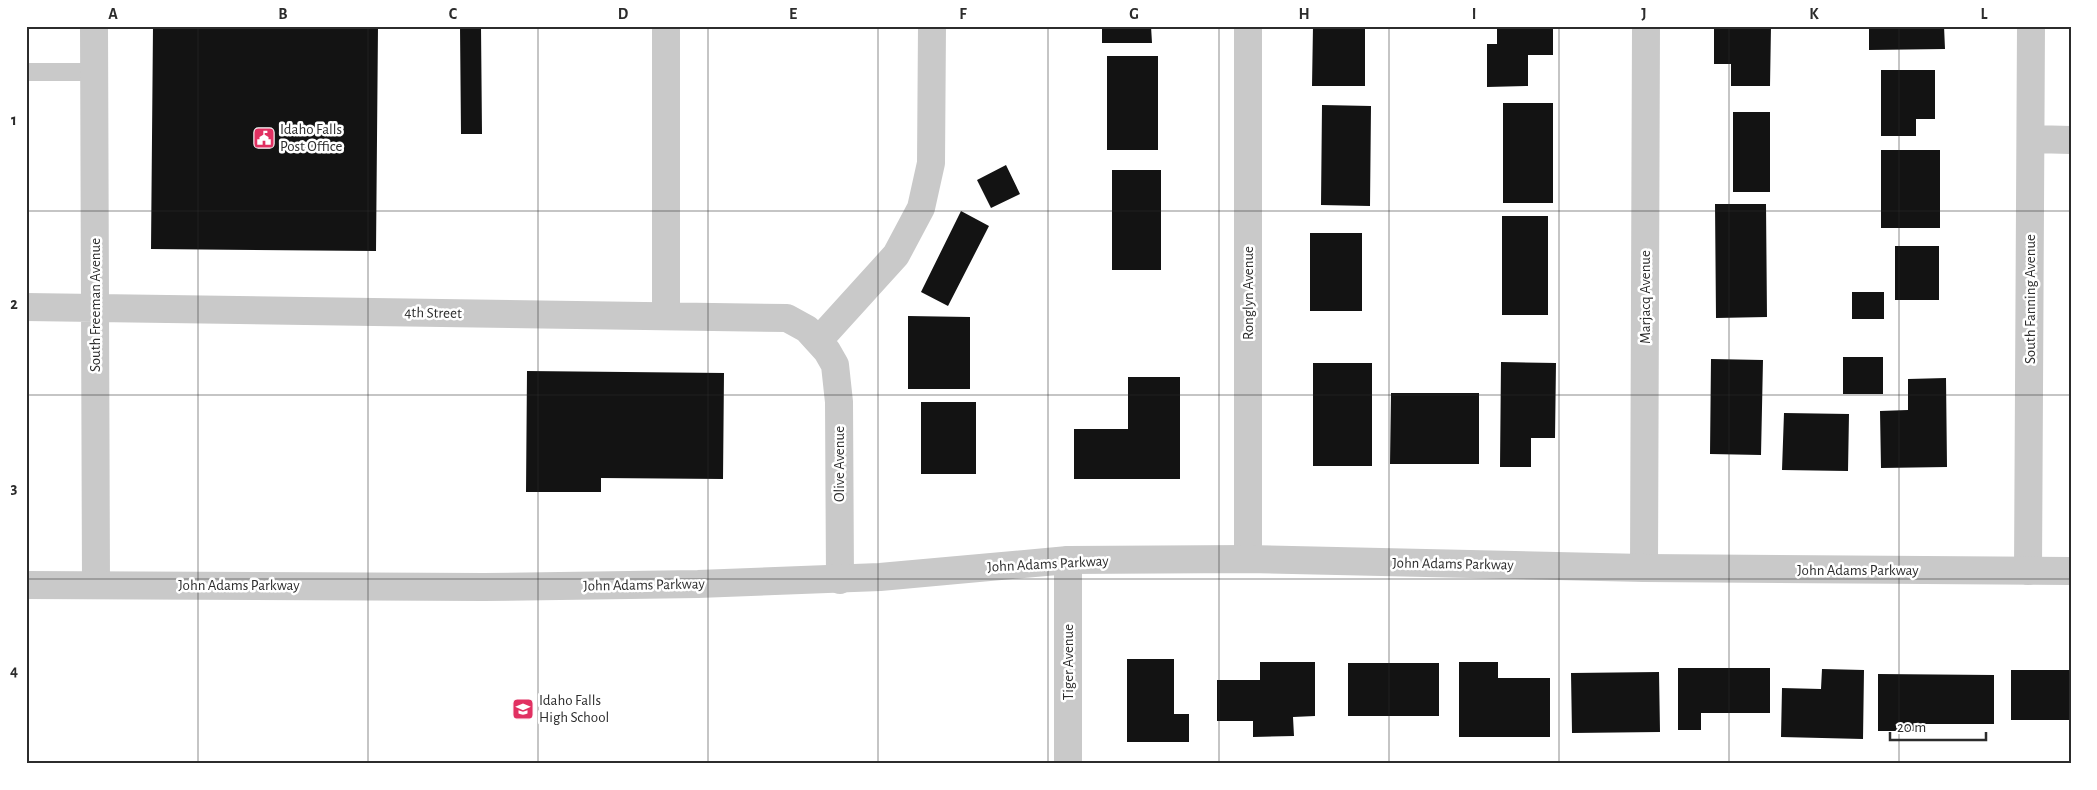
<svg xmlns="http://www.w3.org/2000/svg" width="2097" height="790" font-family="'Alegreya Sans',sans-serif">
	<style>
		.building { fill: #131313 }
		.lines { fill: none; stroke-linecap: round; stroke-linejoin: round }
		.service { stroke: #c9c9c9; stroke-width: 18 }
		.minor { stroke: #c9c9c9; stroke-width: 28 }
		.tertiary { stroke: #c9c9c9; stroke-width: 28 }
		.grid { fill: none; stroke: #2c2c2c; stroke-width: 1; stroke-opacity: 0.55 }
		.labels { text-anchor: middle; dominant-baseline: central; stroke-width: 5; stroke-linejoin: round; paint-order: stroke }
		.poi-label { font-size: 15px; fill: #2c2c2c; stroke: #fff; text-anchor: start }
		.street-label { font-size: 15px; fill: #2c2c2c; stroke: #fff }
		.neatline { fill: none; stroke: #2c2c2c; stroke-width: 2 }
		.grid-label { font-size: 16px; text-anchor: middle; font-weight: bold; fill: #2c2c2c }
	</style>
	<rect width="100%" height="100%" fill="#fff"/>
	<path class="building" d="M153,26H378L376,251L151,249Z
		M460,26H481L482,134H461Z
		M1102,26H1151L1152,43H1102Z
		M1313,26H1365V86H1312Z
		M1497,26H1553V55H1528V86L1487,87V44H1497Z
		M1714,26H1771L1770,86H1731V64H1714Z
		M1869,26H1944L1945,49L1869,50Z
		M1107,56H1158V150H1107Z
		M1881,70H1935V119H1916V136H1881Z
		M1503,103H1553V203H1503Z
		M1322,105L1371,106L1370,206L1321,205Z
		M1733,112H1770V192H1733Z
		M1881,150H1940V228H1881Z
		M1006,165L1020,194L991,208L977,180Z
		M1112,170H1161V270H1112Z
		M1715,204H1766L1767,317L1716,318Z
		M961,211L989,226L948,306L921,292Z
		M1502,216H1548V315H1502Z
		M1310,233H1362V311H1310Z
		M1895,246H1939V300H1895Z
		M1852,292H1884V319H1852Z
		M908,316L970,317V389H908Z
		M1843,357H1883V394H1843Z
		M1711,359L1763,360L1761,455L1710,454Z
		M1501,362L1556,363L1555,438H1531V467H1500Z
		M1313,363H1372V466H1313Z
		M527,371L724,373L723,479L601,478V492H526Z
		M1128,377H1180V479H1074V429H1128Z
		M1946,378L1947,467L1881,468L1880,411L1908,410V379Z
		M1391,393H1479V464H1390Z
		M921,402H976V474H921Z
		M1784,413L1849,414L1848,471L1782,470Z
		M1127,659H1174V714H1189V742H1127Z
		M1260,662H1315V716L1293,717L1294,736L1253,737V721H1217V680H1260Z
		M1459,662H1498V678H1550V737H1459Z
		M1348,663H1439V716H1348Z
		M1678,668H1770V713H1701V730H1678Z
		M1822,669L1864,670L1863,739L1781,737L1782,688L1821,689Z
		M2011,670H2071V720H2011Z
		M1659,672L1660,732L1572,733L1571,673Z
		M1878,674L1994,675V724H1917V731H1878Z"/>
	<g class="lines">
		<path class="service" d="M26,72H94"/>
		<path class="minor" d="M94,26L96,584
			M666,26V316
			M1248,26V559
			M2031,139L2071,140
			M26,307L787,318L807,329L827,351L835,365L839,402L840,580
			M818,341L896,255L921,208L931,163L932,26
			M1644,568L1646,26
			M2028,571L2031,26
			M1068,764V560"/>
		<path class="tertiary" d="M26,585L484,587L698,584L880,577L1068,560L1248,559L1644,568L2071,571"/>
	</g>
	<path class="grid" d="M198,26V764M368,26V764M538,26V764M708,26V764M878,26V764M1048,26V764M1219,26V764M1389,26V764M1559,26V764M1729,26V764M1899,26V764M26,211H2071M26,395H2071M26,579H2071"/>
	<defs>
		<g id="civic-square" transform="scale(1.125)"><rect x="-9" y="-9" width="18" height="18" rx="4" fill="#e13162" stroke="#fff"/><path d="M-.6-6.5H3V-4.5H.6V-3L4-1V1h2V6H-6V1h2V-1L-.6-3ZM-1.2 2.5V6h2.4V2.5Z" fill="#fff"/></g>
		<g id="school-square" transform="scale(1.125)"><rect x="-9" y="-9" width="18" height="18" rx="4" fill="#e13162" stroke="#fff"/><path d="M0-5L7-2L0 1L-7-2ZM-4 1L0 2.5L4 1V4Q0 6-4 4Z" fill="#fff"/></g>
	</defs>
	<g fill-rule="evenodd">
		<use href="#civic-square" x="264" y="138"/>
		<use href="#school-square" x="523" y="709"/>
	</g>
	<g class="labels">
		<g class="poi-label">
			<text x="280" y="129">Idaho Falls<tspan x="280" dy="17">Post Office</tspan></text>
			<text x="539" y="700">Idaho Falls<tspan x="539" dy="17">High School</tspan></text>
		</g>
		<g class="street-label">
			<text transform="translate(1248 293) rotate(-90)">Ronglyn Avenue</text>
			<text transform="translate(1645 297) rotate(-90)">Marjacq Avenue</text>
			<text transform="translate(2030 299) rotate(-90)">South Fanning Avenue</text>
			<text transform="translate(95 305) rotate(-90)">South Freeman Avenue</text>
			<text transform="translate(433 313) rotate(1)">4th Street</text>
			<text transform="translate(839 464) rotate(-90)">Olive Avenue</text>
			<text transform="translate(1048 564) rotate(-3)">John Adams Parkway</text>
			<text transform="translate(1453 564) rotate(1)">John Adams Parkway</text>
			<text x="1858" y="570">John Adams Parkway</text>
			<text x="239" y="585">John Adams Parkway</text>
			<text transform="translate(644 585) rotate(-1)">John Adams Parkway</text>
			<text transform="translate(1068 662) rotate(-90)">Tiger Avenue</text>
		</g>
	</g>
	<rect width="2097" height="790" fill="none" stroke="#ffffff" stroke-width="55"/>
	<path d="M1890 732v8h96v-8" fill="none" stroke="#2c2c2c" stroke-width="2.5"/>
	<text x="1897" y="732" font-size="15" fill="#2c2c2c" stroke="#ffffff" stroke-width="4" paint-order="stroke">20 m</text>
	<rect x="28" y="28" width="2042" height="734" class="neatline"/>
	<g class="grid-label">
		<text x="113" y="19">A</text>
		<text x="283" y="19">B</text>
		<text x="453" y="19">C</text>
		<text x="623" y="19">D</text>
		<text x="793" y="19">E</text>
		<text x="963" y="19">F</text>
		<text x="1134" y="19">G</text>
		<text x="1304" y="19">H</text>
		<text x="1474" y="19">I</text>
		<text x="1644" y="19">J</text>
		<text x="1814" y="19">K</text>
		<text x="1984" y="19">L</text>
		<text x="14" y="125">1</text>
		<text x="14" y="309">2</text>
		<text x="14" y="493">3</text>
		<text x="14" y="676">4</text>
	</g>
</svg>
